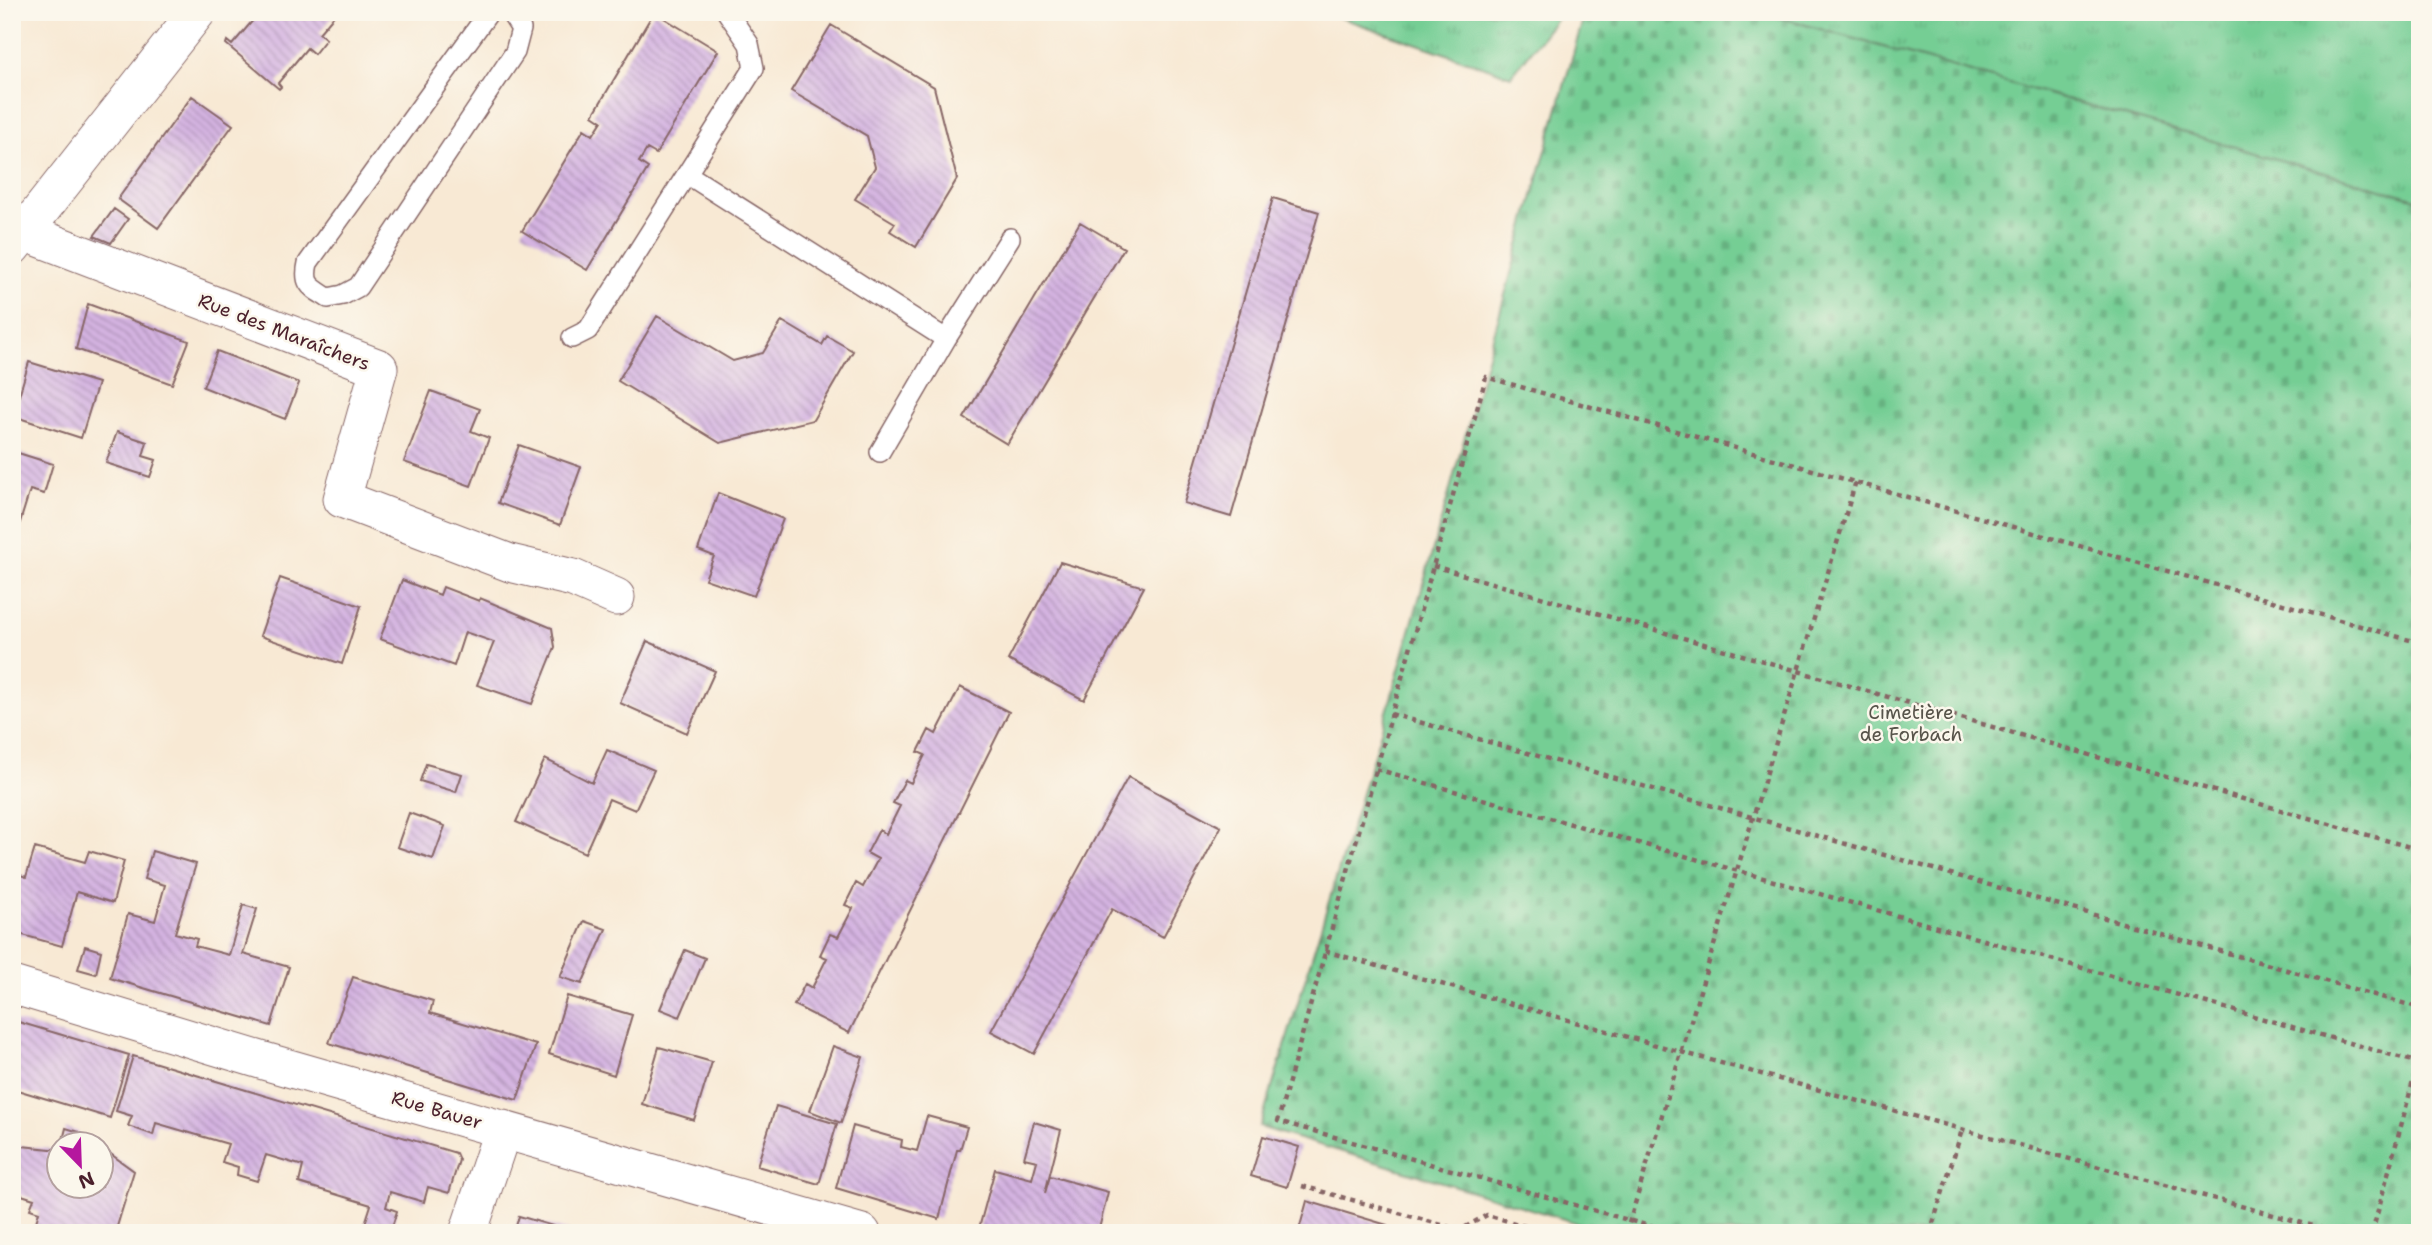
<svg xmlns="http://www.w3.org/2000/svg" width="2432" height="1245" font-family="'Shantell Sans',sans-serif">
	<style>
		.grass { fill: url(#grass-tufts); stroke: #5f7660; stroke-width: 2 }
		.cemetery { fill: url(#cemetery-stones); stroke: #5f7660; stroke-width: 2 }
		.building { fill: url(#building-back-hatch) }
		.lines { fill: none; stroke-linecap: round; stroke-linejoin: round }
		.lane-casing { stroke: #876666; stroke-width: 22 }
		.street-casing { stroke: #876666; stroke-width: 39 }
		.path { stroke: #876666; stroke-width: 4.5; stroke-dasharray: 5 5; stroke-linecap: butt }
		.lane { stroke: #fff; stroke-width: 19 }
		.street { stroke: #fff; stroke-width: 37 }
		.labels { text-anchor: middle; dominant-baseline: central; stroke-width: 5; stroke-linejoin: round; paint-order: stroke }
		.street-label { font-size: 19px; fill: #4a1f2b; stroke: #fbf7ec }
		.park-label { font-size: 19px; fill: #57544a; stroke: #fbf7ec }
	</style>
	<defs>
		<pattern id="grass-tufts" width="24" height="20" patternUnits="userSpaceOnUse" patternTransform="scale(1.75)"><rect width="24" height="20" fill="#74ce94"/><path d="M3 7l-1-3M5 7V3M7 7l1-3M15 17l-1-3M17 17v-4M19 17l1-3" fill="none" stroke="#66b080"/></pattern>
		<pattern id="cemetery-stones" width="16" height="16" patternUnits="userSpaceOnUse" patternTransform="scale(1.75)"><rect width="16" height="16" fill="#74ce94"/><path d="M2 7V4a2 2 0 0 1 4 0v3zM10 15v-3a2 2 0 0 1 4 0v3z" fill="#66b080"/></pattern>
		<pattern id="building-back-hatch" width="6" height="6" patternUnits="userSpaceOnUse" patternTransform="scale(1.75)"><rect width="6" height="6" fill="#d4b3e1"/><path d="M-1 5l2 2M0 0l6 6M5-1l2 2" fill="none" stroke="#ae91b7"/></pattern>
	</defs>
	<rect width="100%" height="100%" fill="#fbf7ec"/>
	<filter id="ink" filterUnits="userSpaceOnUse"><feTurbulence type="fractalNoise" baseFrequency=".0143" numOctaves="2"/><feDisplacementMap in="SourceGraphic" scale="14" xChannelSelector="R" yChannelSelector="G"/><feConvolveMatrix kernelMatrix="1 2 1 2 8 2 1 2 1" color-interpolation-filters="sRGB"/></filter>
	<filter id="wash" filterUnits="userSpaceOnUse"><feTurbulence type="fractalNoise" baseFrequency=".00686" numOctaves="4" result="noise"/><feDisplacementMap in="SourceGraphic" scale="28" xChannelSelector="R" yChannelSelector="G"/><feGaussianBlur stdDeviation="1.57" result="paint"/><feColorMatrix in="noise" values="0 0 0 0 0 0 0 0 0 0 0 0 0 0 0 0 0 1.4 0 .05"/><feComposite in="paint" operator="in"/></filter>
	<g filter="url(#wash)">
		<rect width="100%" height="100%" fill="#f8e9d4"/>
		<path class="grass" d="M1324,12H1562L1511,76Z
			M1760,12H2420V200Z"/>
		<path class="cemetery" d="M1585,12H1760L2420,200V1233H1610L1260,1127L1389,705Z"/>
		<g id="blocks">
			<path class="building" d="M260,12H337L319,33L326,39L314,54L307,48L278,83L281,87L279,89L226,44L227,41L232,45Z
				M654,12L718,51L656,154L647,149L639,162L648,168L587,270L522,231L584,129L593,135L602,121L593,115Z
				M831,25L934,87L957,179L916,247L890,231L895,223L855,199L875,167L867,136L791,91Z
				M192,96L233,125L158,228L118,199Z
				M1273,198L1319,212L1231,517L1184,503Z
				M114,209L128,219L111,243L94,236Z
				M1080,222L1124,248L1007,444L964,418Z
				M88,304L189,341L172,384L76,349Z
				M657,316L733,361L763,353L782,321L822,345L827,336L853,351L813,420L720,443L618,381Z
				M217,351L299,383L285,419L203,387Z
				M29,362L98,383L81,438L13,416Z
				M431,391L480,409L471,431L489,438L471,486L404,462Z
				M117,432L147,442L143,456L156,460L150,477L106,463Z
				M519,445L581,467L560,525L498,503Z
				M12,451L53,464L44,494L30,490L17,532L12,531Z
				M718,493L783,519L754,596L705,579L714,556L698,550Z
				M1060,562L1144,587L1084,700L1008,660Z
				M280,578L361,606L342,664L260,636Z
				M402,580L440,595L443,587L479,601L480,598L552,628L555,647L532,704L477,685L494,642L465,632L454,666L380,639Z
				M647,641L715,671L687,733L620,703Z
				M960,687L1009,712L849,1033L794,1005L805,984L812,988L827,958L820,955L830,934L838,937L853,908L845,905L856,883L863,887L878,859L867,853L879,830L886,834L900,806L893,803L905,780L911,783L925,755L918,752L929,730L936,734Z
				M607,750L654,770L635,810L609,799L585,853L516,822L545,759L592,783Z
				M426,764L462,774L456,792L420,781Z
				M1128,777L1221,827L1163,937L1112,909L1034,1054L991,1031Z
				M409,813L445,826L433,859L397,847Z
				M35,848L85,862L89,851L124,861L113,903L77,892L62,946L12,932V872L26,877Z
				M152,851L196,864L175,933L197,939L195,946L229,955L243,905L257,909L243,954L289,967L271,1026L110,978L128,914L155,921L165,885L144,879Z
				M584,921L606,929L582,984L560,977Z
				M85,946L101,951L96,974L78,969Z
				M685,950L705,958L680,1017L660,1009Z
				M353,977L433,1001L430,1013L536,1045L517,1100L329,1043Z
				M567,996L632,1015L614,1075L549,1054Z
				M12,1020L129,1055L110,1118L14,1089L12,1094Z
				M833,1046L863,1057L841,1123L810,1111Z
				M659,1047L712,1062L694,1120L642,1104Z
				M133,1056L456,1153L459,1160L449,1193L428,1187L424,1202L390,1192L386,1207L397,1211L390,1233H362L371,1205L299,1183L303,1166L266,1155L257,1181L237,1175L238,1167L222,1162L228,1144L156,1123L153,1135L128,1126L132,1116L116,1111Z
				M776,1106L837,1124L819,1184L757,1166Z
				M927,1116L967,1127L960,1150H957L939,1219L836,1188L853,1126L902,1140L901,1147L917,1151Z
				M1034,1122L1061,1130L1045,1193L1050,1176L1108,1192L1098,1233L978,1232L995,1169L1032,1179L1037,1161L1024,1158Z
				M66,1128L79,1132L76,1144H62Z
				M1263,1136L1299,1147L1287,1187L1251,1176Z
				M12,1145L60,1150V1186H102V1161L105,1150L134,1171L115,1233H45L34,1229L39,1212L30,1209L34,1199L12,1192Z
				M1307,1201L1387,1225L1385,1233H1304L1299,1230Z
				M519,1216L573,1232V1233H514Z"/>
		</g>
	</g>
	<g filter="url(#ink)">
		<use href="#blocks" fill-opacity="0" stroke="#876666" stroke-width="2"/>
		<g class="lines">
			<g class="lane-casing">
				<path id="lane" d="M489,12L308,263C303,285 311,287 328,298L343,295L358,287L515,52L521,29L510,12
					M687,174L946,339L1010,238
					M572,338L588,330L754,68L749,44L727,12
					M880,452L946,339"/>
			</g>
			<g class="street-casing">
				<path id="street" d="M24,232L379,368L342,499L510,563L573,578L616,597
					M12,247L197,12
					M12,985L264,1061L862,1233
					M468,1233L503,1129"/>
			</g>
			<path class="path" d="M1433,566L2420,850
				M1391,714L2420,1008
				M1376,769L2420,1063
				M1325,951L1681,1052L2339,1233
				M1302,1186L1460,1230L1487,1215L1549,1233
				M1626,1233L1856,481
				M1674,1233L1278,1121L1486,377L2420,643
				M1930,1233L1962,1130
				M2372,1233L2418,1063"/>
			<use href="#lane" class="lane"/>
			<use href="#street" class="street"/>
		</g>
	</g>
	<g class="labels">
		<g class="street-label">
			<text transform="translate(284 332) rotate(21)">Rue des Maraîchers</text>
			<text transform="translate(437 1110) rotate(16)">Rue Bauer</text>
		</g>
		<g class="park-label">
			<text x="1911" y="712">Cimetière<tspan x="1911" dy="22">de Forbach</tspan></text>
		</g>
	</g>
	<rect width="2432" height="1245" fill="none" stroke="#fbf7ec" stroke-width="42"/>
	<g transform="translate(80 1165) rotate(157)"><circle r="33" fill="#fbf7ec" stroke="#b4a19f" stroke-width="2"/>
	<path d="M0-5L12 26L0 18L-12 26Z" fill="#b5179e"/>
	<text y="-10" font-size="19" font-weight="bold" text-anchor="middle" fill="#4a1f2b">N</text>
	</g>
</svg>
